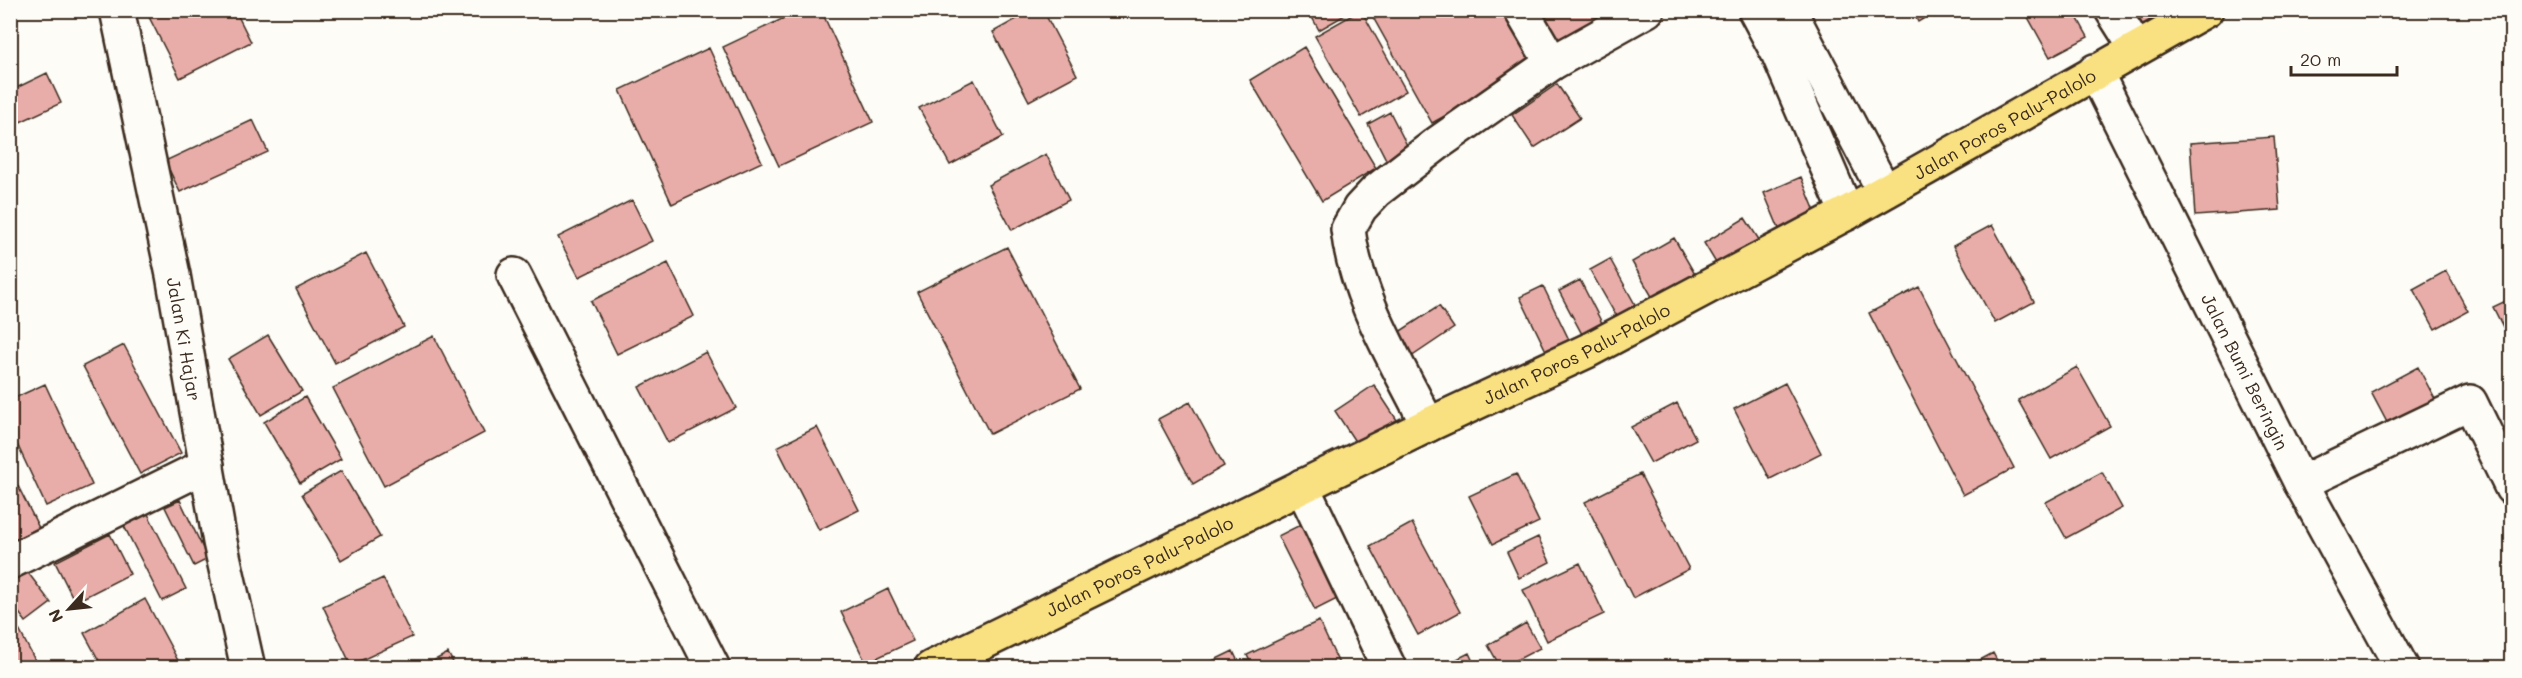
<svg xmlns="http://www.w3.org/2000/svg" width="2522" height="678" font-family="Mali,sans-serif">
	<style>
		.building { fill: #e8ada9; stroke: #3b2a1e; stroke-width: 1.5 }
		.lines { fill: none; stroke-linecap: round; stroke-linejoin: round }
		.minor-casing { stroke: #3b2a1e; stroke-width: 38 }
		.major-casing { stroke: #3b2a1e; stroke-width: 38 }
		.minor { stroke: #fdfcf7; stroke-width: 33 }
		.major { stroke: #f9e181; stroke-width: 33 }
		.labels { text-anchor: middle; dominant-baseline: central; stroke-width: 4.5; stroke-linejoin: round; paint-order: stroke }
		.street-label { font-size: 18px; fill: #3b2a1e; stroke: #fdfcf7 }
	</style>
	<rect width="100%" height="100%" fill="#fdfcf7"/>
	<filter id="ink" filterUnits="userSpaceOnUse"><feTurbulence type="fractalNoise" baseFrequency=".0167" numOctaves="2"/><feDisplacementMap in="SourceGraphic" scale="12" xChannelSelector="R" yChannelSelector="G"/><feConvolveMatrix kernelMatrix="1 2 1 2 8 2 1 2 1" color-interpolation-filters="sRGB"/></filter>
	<g filter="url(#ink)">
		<path class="building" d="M156,10H235L251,42L180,78L148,15Z
			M801,10H821L873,122L779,166L723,47Z
			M1033,10H1043L1077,75L1029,101L993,32Z
			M1308,10H1354L1319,30Z
			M1361,10L1406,91L1361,117L1315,36Z
			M1389,10H1512L1541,63L1432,123L1374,19Z
			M1540,10H1629L1560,48Z
			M1912,10H1938L1918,22Z
			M2024,10H2073L2088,37L2050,57Z
			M2129,10H2169L2137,27Z
			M1304,47L1376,168L1322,201L1250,80Z
			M709,48L762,162L672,204L620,90Z
			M47,73L61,103L18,123L10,109V91Z
			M974,80L1003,137L950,165L919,108Z
			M1557,84L1580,118L1534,148L1512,115Z
			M1390,112L1414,159L1392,171L1368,124Z
			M253,120L268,152L180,192L165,161Z
			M2274,137L2280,210L2195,216L2190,143Z
			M1046,154L1069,200L1012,230L988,185Z
			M1801,177L1819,221L1782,236L1764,193Z
			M632,200L652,241L579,277L558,237Z
			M1745,218L1767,252L1725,278L1704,243Z
			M1992,225L2034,302L1995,323L1953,246Z
			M1674,238L1700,283L1658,307L1632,262Z
			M1007,247L1080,389L990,434L917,292Z
			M366,253L404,327L335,363L296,289Z
			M1610,259L1637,308L1618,319L1590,270Z
			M668,263L694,316L617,354L591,301Z
			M2446,271L2468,311L2435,329L2413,289Z
			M1580,280L1603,325L1583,336L1559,291Z
			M1543,286L1573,348L1550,359L1520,297Z
			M1919,287L2014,468L1963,495L1869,313Z
			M2512,298V345L2493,307Z
			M1439,306L1454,328L1411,357L1396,334Z
			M268,335L302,391L261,415L228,359Z
			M434,336L484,433L384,486L333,388Z
			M124,345L181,453L140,474L83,366Z
			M706,352L736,408L668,443L639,387Z
			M2077,367L2110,426L2051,459L2018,400Z
			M2418,367L2437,403L2390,428L2371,392Z
			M1785,383L1821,453L1770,479L1734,409Z
			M45,384L92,485L46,506L10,429V400Z
			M1374,385L1397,420L1358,446L1335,411Z
			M305,397L341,459L300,483L264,422Z
			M1190,402L1224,466L1193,484L1158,419Z
			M1677,403L1696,439L1651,463L1631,427Z
			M817,427L859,510L819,530L777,447Z
			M10,470L40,530L10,544Z
			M341,471L380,537L341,560L302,494Z
			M2102,472L2122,508L2066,538L2046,502Z
			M1516,474L1539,522L1493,544L1469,496Z
			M1640,474L1689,569L1633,598L1585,502Z
			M180,500L208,559L194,566L165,507Z
			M147,512L186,589L162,601L123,524Z
			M1310,520L1347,594L1315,610L1278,536Z
			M1412,523L1460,612L1418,635L1370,546Z
			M110,534L130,574L75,602L55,562Z
			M1538,537L1550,562L1519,578L1507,552Z
			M1580,563L1604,614L1547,641L1523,590Z
			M23,566L51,603L26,622L10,601V575Z
			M383,578L412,637L351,665L323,606Z
			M888,589L913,641L866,663L841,612Z
			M145,599L182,668H103L84,633Z
			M1319,621L1341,668H1253L1247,655Z
			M15,622L39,668H10V624Z
			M1526,623L1540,648L1501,668L1488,645Z
			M1233,651L1241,668H1198Z
			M448,653L456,668H420Z
			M1469,653L1476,668H1439Z
			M1993,653L2001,668H1965Z"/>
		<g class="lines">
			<g class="minor-casing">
				<g id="minor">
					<path id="s1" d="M117,10L173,275L220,542L248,668"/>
					<path d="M1521,10L1552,63"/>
					<path d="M1755,10L1778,53L1847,213"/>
					<path d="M1789,10L1884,191"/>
					<path d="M2112,10L2136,48"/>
					<path id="s2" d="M2095,71L2301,483L2402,668"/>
					<path d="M514,275L713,668"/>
					<path d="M1428,425C1398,364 1356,298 1348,229L1360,208L1376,191L1438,143L1552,63L1647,10"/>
					<path d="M2301,483L2470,402L2512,488"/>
					<path d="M1302,486L1389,668"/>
					<path d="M10,562L207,465"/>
				</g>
			</g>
			<g class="major-casing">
				<g id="major">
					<path id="s3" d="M931,668L1428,425L1587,351L1847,213L2206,10"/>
				</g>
			</g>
			<use href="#minor" class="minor"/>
			<use href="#major" class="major"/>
		</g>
	</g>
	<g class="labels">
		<g class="street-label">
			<text stroke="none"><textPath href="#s3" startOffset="1204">Jalan Poros Palu-Palolo</textPath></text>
			<text stroke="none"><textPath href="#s1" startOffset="336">Jalan Ki Hajar</textPath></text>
			<text stroke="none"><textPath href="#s3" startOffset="718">Jalan Poros Palu-Palolo</textPath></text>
			<text stroke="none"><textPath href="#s2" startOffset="336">Jalan Bumi Beringin</textPath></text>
			<text stroke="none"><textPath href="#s3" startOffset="232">Jalan Poros Palu-Palolo</textPath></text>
		</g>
	</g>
	<rect width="2522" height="678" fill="none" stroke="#fdfcf7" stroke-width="36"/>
	<rect x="18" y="18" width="2486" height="642" fill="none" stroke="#3b2a1e" stroke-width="2" filter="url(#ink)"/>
	<g transform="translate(69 609) rotate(243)" stroke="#fdfcf7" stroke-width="4.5" paint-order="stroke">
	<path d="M0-4.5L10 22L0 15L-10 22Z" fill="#3b2a1e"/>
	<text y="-9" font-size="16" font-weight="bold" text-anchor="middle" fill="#3b2a1e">N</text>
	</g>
	<path d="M2291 66v9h106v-9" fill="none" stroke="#3b2a1e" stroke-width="3"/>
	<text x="2300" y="66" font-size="18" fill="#3b2a1e" stroke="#fdfcf7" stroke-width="4.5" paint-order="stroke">20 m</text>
</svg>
